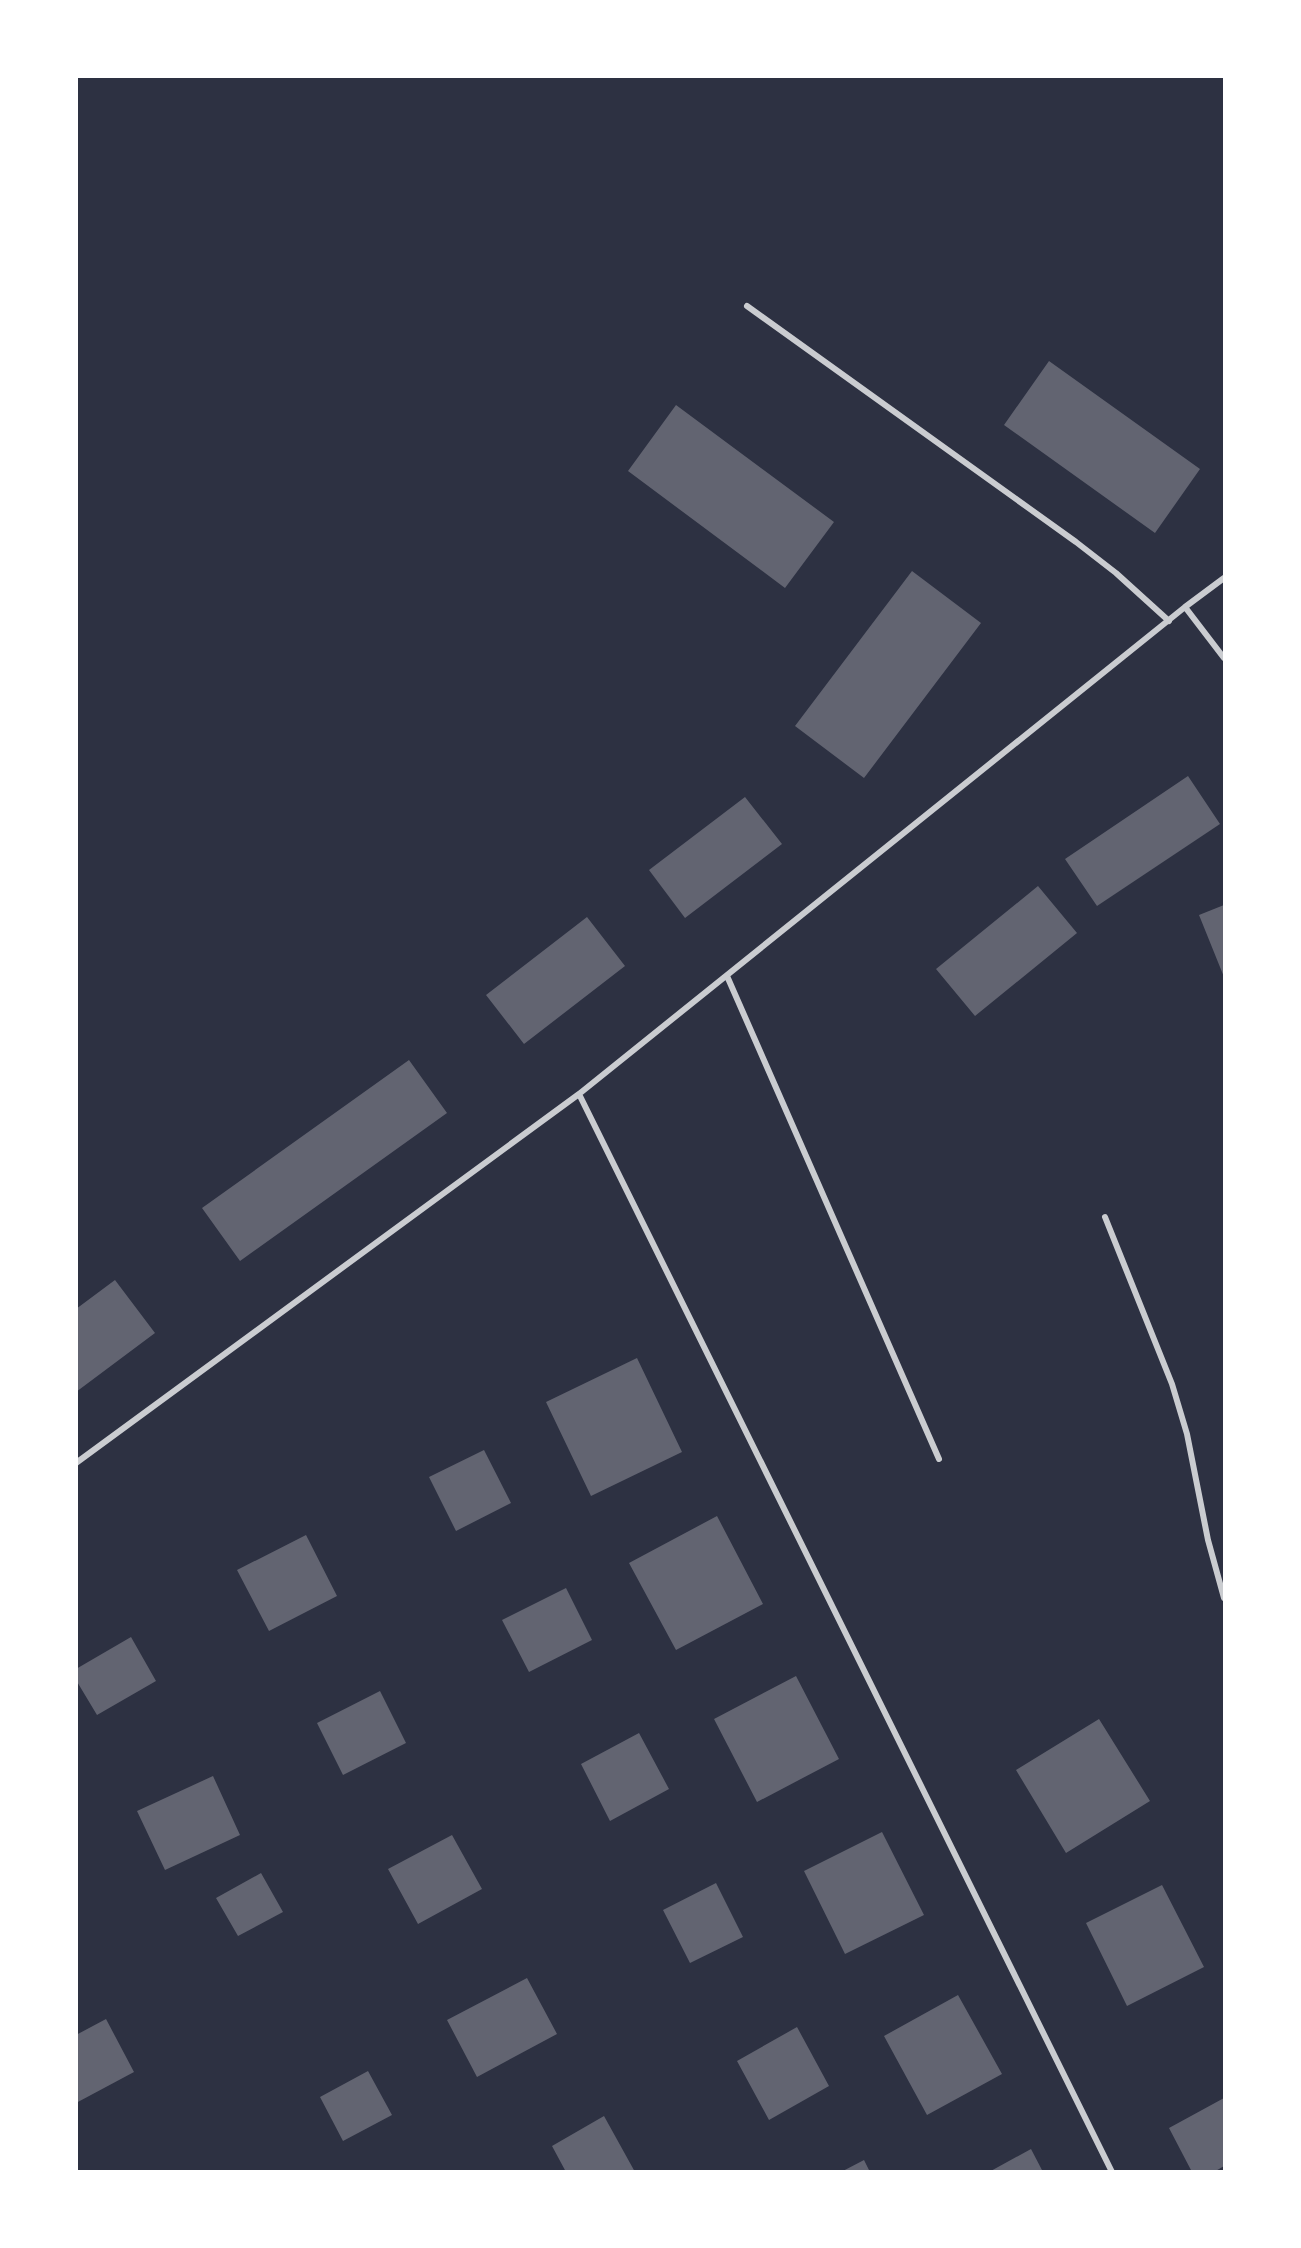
<svg xmlns="http://www.w3.org/2000/svg" width="1301" height="2248" font-family="Lato,sans-serif">
	<style>
		.building { fill: #626471 }
		.lines { fill: none; stroke-linecap: round; stroke-linejoin: round }
		.minor { stroke: #caccd0; stroke-width: 6 }
	</style>
	<rect width="100%" height="100%" fill="#2d3142"/>
	<path class="building" d="M1049,361L1200,469L1155,533L1004,425Z
		M676,405L834,522L785,588L628,471Z
		M912,571L981,623L864,778L795,726Z
		M1188,776L1220,824L1097,906L1065,859Z
		M745,797L782,844L685,918L649,870Z
		M1038,886L1077,933L975,1016L936,969Z
		M1224,905V977L1199,915Z
		M587,917L625,966L524,1044L486,995Z
		M409,1060L447,1113L240,1261L202,1208Z
		M115,1280L155,1333L76,1392V1309Z
		M637,1358L682,1452L591,1496L546,1402Z
		M484,1450L511,1503L456,1531L429,1477Z
		M717,1516L763,1604L676,1650L629,1563Z
		M306,1535L337,1596L269,1631L237,1570Z
		M566,1588L592,1640L529,1672L502,1620Z
		M131,1637L156,1681L97,1715L76,1680V1669Z
		M796,1676L839,1759L757,1802L714,1719Z
		M380,1691L406,1743L343,1775L317,1723Z
		M1099,1719L1150,1801L1066,1853L1016,1770Z
		M639,1733L669,1789L610,1821L581,1764Z
		M213,1776L240,1835L165,1870L137,1811Z
		M882,1832L924,1915L845,1954L804,1871Z
		M452,1835L482,1889L418,1924L388,1869Z
		M261,1873L283,1912L238,1936L216,1898Z
		M716,1883L743,1937L690,1963L663,1910Z
		M1162,1885L1204,1967L1127,2006L1086,1923Z
		M527,1978L557,2034L477,2077L447,2020Z
		M958,1995L1002,2074L927,2115L884,2036Z
		M106,2019L134,2072L76,2103V2035Z
		M797,2027L829,2086L769,2120L737,2061Z
		M368,2071L392,2115L343,2141L320,2097Z
		M1224,2098V2166L1214,2172H1192L1169,2128Z
		M604,2116L635,2172H566L552,2146Z
		M1031,2149L1043,2172H989Z
		M864,2160L870,2172H841Z"/>
	<g class="lines">
		<path class="minor" d="M747,306L1076,542L1116,573L1169,621
			M1185,607L1224,658
			M727,976L939,1459
			M579,1094L1112,2172
			M1105,1217L1172,1384L1187,1434L1208,1540L1224,1598
			M76,1463L579,1094L1185,607L1224,578"/>
	</g>
	<rect width="1301" height="2248" fill="none" stroke="#ffffff" stroke-width="156"/>
</svg>
